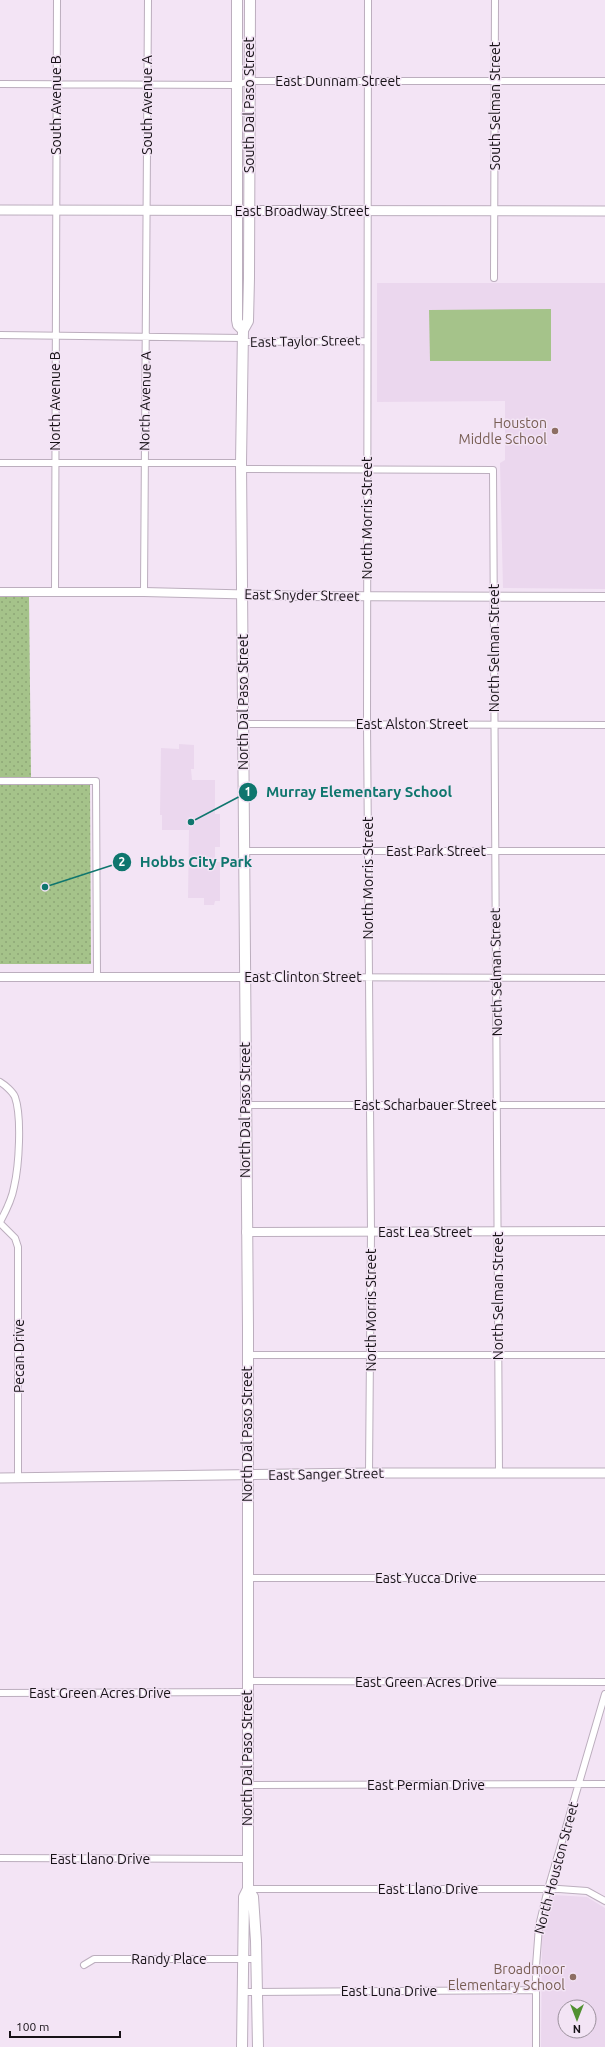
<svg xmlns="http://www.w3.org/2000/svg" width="605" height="2047" font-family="Ubuntu,sans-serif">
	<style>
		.built { fill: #ebd7ee; fill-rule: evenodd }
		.grass { fill: #a5c38a }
		.park { fill: url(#park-dots) }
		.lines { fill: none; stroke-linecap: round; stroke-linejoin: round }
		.minor-casing { stroke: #bcaebe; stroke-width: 8 }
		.tertiary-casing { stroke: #bcaebe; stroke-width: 10 }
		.secondary-casing { stroke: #bcaebe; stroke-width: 11 }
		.primary-casing { stroke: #bcaebe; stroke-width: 12 }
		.minor { stroke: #fff; stroke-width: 6 }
		.tertiary { stroke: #fff; stroke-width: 8 }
		.secondary { stroke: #fff; stroke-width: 9 }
		.primary { stroke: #fff; stroke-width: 10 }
		.education-dot { fill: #8d6e63; stroke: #f3e4f5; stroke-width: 1.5 }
		.labels { text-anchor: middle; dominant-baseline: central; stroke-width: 3; stroke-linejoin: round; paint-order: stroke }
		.street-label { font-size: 14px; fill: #171217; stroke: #f3e4f5 }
		.education-label { font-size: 14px; fill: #785e54; stroke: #f3e4f5; text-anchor: end }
		.leader { fill: none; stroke: #0f766e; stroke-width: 1.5 }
		.callout-dot { fill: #0f766e; stroke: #f3e4f5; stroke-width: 1.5 }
		.mark-label { font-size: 12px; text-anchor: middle; font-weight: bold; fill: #fff }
		.callout-label { font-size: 15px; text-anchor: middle; font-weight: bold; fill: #0f766e; stroke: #f3e4f5; stroke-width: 3; stroke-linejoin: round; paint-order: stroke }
	</style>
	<defs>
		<pattern id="park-dots" width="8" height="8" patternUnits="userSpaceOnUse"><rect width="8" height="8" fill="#a5c38a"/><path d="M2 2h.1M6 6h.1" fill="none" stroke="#8da676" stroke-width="1.8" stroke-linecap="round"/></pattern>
	</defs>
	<rect width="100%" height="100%" fill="#f3e4f5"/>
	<path class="built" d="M377,283H605V589L503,588L500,463L505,460V401L377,402Z
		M179,744L194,745V769H191L192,780H215V814H220V847H215V862H220V901H215L214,905H204V898H188L189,830H162V815H160L161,748L179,749Z
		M554,1895L587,1897L605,1908V2047H541L542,1932L550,1899ZM565,2007H589V2031H565Z"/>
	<path class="grass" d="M551,309V361H430L429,310Z"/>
	<path class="park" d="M0,596H29L31,777L90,783L91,964H0Z"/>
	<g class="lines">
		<g class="minor-casing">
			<path id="minor" d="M368,0L367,724L371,1231L369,1473
				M0,84L237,85L249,81H605
				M494,278L495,0
				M0,335L243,338
				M242,342L367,341
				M0,463H241
				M241,469L493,470L499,1474
				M55,592L57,0
				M144,592L148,0
				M243,724L605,725
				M0,781H96L97,977
				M244,851H605
				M244,977L605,978
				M0,1082C5,1085 13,1092 15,1097C22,1117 19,1166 14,1187C12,1199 6,1211 0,1222
				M245,1105H605
				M0,1223L15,1238L18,1247V1478
				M247,1355H605
				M247,1578H605
				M248,1681L605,1682
				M0,1693L248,1692
				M247,1785L605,1784
				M0,1858L248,1859
				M248,1889H559L587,1891L605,1901
				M84,1965L94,1959H257
				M242,1992L536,1990
				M536,2047V1966L539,1926L548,1889L605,1694"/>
		</g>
		<g class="tertiary-casing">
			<path id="tertiary" d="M0,592H144L303,596L605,597
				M0,977H244
				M246,1232L605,1231"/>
		</g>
		<g class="secondary-casing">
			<path id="secondary" d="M0,210L605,211
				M0,1478L369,1473H605"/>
		</g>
		<g class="primary-casing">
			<path id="primary" d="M237,0V320L238,325L243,330
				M248,1889L253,1897L256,1941L258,2047
				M242,2047L244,1897L248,1889V1328L241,463L243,330L248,321L249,278L250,0"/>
		</g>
		<use href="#minor" class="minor"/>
		<use href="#tertiary" class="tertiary"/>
		<use href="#secondary" class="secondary"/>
		<use href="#primary" class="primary"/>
	</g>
	<g class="education-dot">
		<circle cx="555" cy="431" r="4"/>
		<circle cx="573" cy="1977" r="4"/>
	</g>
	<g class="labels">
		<g class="street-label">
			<text x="338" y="81">East Dunnam Street</text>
			<text transform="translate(56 105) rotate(-90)">South Avenue B</text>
			<text transform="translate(147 105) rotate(-90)">South Avenue A</text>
			<text transform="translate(249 105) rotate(-90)">South Dal Paso Street</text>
			<text transform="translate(495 106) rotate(-90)">South Selman Street</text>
			<text x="302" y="211">East Broadway Street</text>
			<text transform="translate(305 341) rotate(-1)">East Taylor Street</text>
			<text transform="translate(55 401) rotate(-90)">North Avenue B</text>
			<text transform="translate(145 401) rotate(-89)">North Avenue A</text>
			<text transform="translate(367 518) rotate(-90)">North Morris Street</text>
			<text transform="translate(302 595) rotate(1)">East Snyder Street</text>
			<text transform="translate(494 648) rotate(-90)">North Selman Street</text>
			<text transform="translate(243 702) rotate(-90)">North Dal Paso Street</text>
			<text x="412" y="724">East Alston Street</text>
			<text x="436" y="851">East Park Street</text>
			<text transform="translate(368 878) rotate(-90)">North Morris Street</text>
			<text transform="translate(496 972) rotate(-91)">North Selman Street</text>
			<text x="303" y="977">East Clinton Street</text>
			<text x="425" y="1105">East Scharbauer Street</text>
			<text transform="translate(245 1110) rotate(-90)">North Dal Paso Street</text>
			<text x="425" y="1232">East Lea Street</text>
			<text transform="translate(498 1296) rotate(-90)">North Selman Street</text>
			<text transform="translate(371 1310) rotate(-90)">North Morris Street</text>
			<text transform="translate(19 1356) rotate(-90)">Pecan Drive</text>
			<text transform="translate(247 1434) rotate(-90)">North Dal Paso Street</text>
			<text transform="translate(326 1474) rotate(-1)">East Sanger Street</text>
			<text x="426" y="1578">East Yucca Drive</text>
			<text x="426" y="1682">East Green Acres Drive</text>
			<text x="100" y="1693">East Green Acres Drive</text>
			<text transform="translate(247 1758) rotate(-90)">North Dal Paso Street</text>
			<text x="426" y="1785">East Permian Drive</text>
			<text x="100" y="1859">East Llano Drive</text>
			<text transform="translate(556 1868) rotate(-75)">North Houston Street</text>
			<text x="428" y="1889">East Llano Drive</text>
			<text x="169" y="1959">Randy Place</text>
			<text x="389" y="1991">East Luna Drive</text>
		</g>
		<g class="education-label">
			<text x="547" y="423">Houston<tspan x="547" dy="16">Middle School</tspan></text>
			<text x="565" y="1969">Broadmoor<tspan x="565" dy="16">Elementary School</tspan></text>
		</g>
	</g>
	<path class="leader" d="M191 822L248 792M45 887L122 862"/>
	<g class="callout-dot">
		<circle cx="191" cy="822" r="4"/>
		<circle cx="45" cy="887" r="4"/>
		<circle cx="248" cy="792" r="10"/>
		<circle cx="122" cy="862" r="10"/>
	</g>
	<g class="mark-label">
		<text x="248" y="796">1</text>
		<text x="122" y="866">2</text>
	</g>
	<g class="callout-label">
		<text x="359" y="797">Murray Elementary School</text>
		<text x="196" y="867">Hobbs City Park</text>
	</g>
	<g transform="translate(577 2019) rotate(180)"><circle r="19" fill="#f3e4f5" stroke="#9b909c"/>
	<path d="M0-3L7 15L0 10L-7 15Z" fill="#529132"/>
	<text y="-6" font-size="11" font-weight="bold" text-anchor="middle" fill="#171217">N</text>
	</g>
	<path d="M10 2031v6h110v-6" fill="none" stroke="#171217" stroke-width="2"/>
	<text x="16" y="2031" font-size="12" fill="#171217" stroke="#f3e4f5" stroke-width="3" paint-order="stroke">100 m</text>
</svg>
